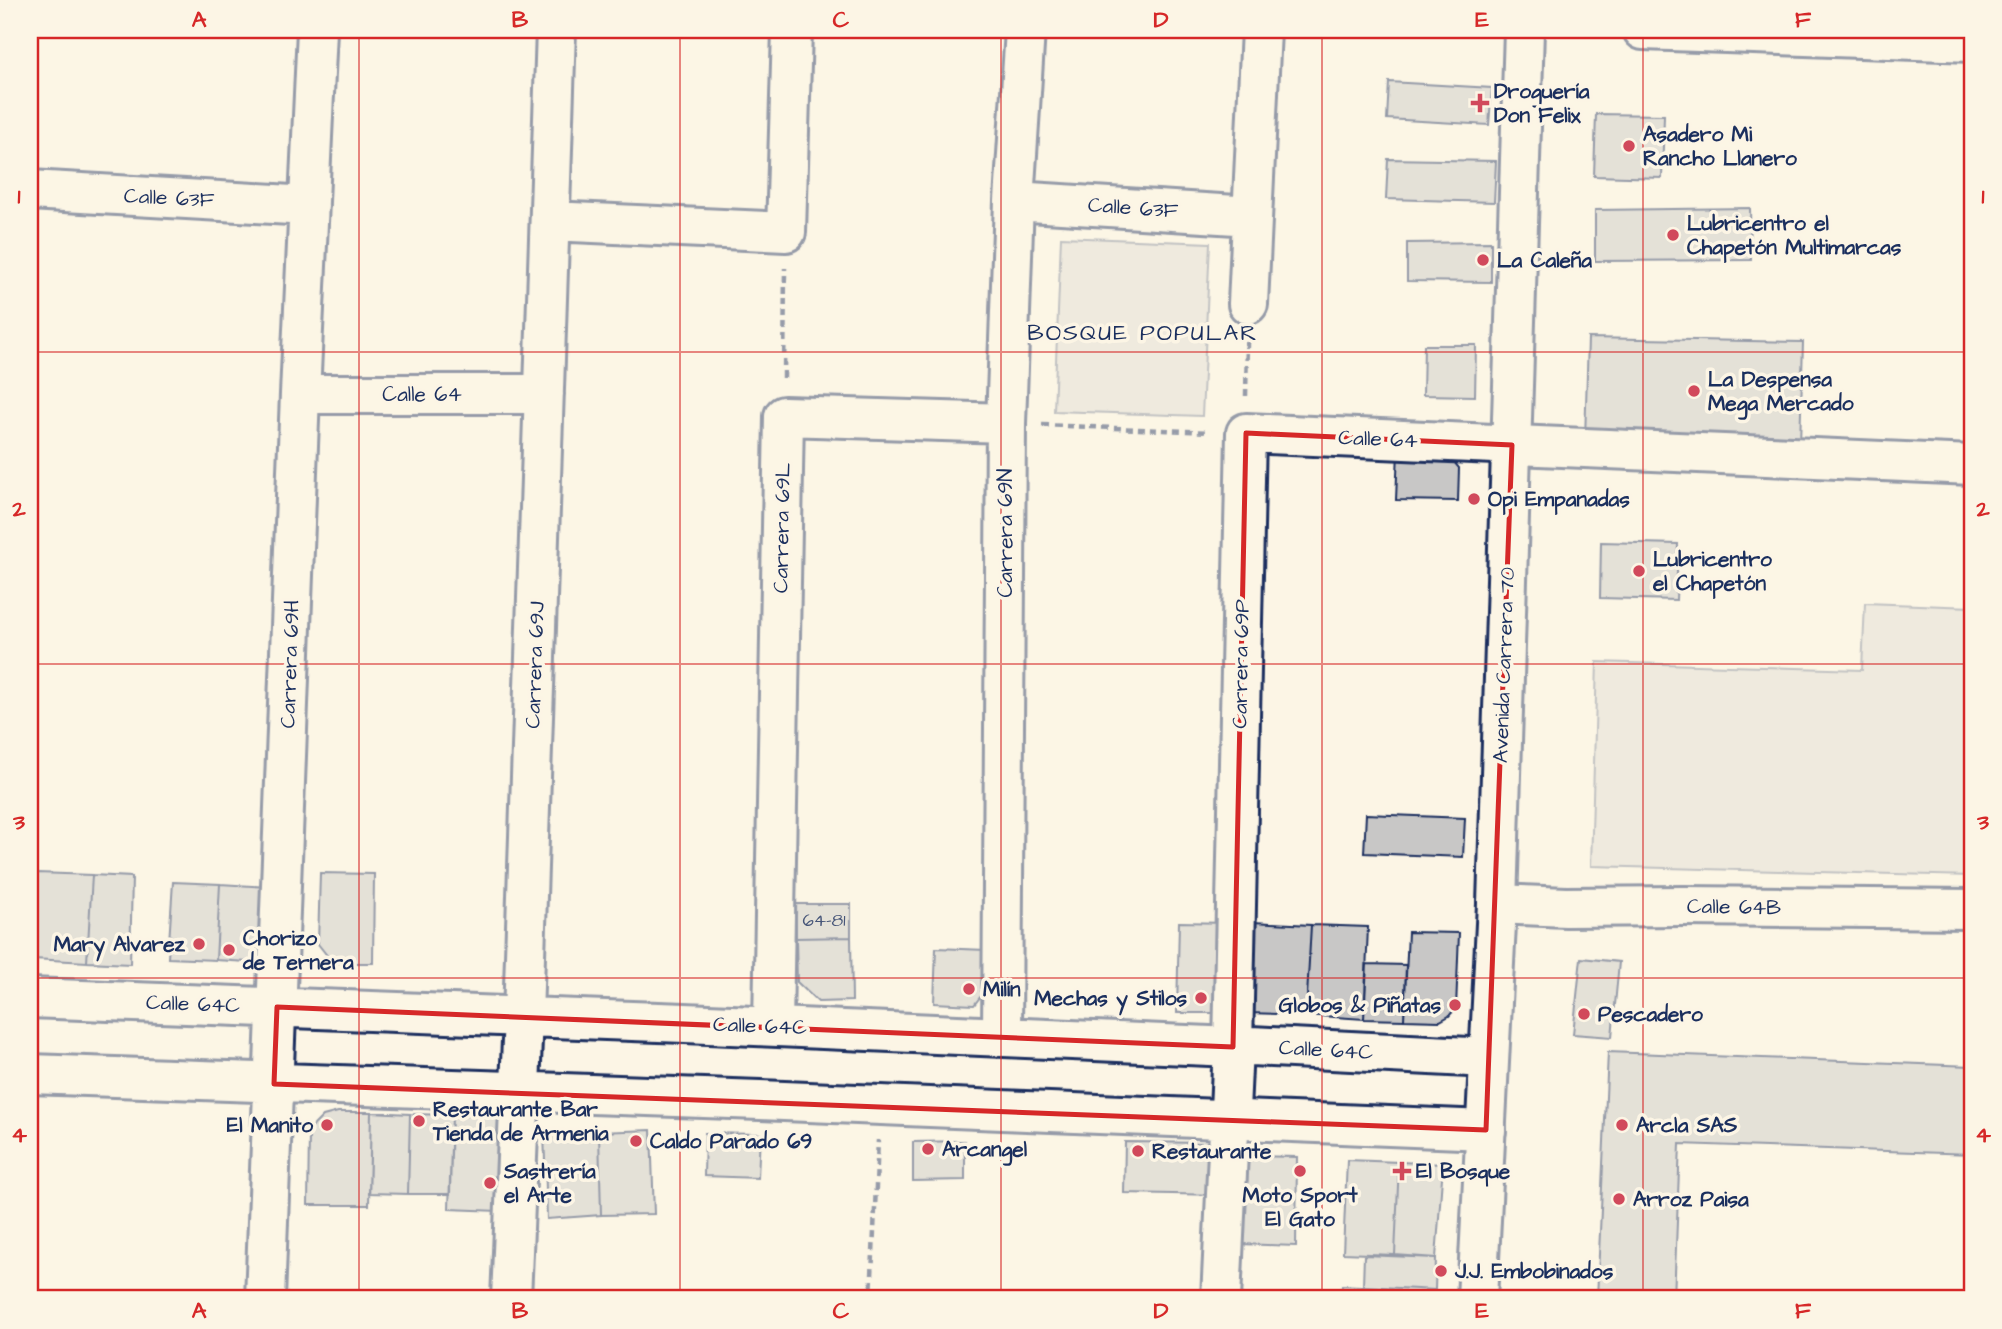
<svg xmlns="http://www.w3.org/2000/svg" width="2002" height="1329" font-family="'Architects Daughter',sans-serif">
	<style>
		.green { fill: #dfdbd4; stroke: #7d8599; stroke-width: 2 }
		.building { fill: #c8c7c6; stroke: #1b2f5e; stroke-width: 2 }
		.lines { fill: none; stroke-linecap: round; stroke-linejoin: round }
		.minor-casing { stroke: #1b2f5e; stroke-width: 44 }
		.major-casing { stroke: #1b2f5e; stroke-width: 44 }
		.path { stroke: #1b2f5e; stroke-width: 4.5; stroke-dasharray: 7 5; stroke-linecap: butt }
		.minor { stroke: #fcf5e5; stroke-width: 38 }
		.major { stroke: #fcf5e5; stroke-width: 38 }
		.marked { fill: none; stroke: #d62828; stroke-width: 5; stroke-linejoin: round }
		.grid { fill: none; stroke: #d62828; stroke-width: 2; stroke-opacity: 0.55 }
		.poi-dot { fill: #d1495b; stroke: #fcf5e5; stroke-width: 2.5 }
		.labels { text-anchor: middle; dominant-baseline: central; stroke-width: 7; stroke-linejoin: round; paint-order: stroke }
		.number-label { font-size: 18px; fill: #465578 }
		.poi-label { font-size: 21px; font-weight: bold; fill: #1b2f5e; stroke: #fcf5e5; text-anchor: start }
		.street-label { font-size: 21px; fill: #1b2f5e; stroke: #fcf5e5 }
		.neighbourhood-label { font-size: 23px; letter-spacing: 2px; fill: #1b2f5e; stroke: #fcf5e5 }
		.neatline { fill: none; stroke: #d62828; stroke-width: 2.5 }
		.grid-label { font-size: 23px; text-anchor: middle; font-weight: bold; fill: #d62828 }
	</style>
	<rect width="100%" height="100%" fill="#fcf5e5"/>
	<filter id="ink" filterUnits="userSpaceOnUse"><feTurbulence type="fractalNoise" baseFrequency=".0143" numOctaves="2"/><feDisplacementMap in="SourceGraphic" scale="14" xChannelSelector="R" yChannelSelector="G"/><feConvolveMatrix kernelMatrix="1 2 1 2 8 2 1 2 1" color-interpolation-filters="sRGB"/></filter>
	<g filter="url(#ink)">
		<path class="green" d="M1061,237L1210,243L1202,416L1054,411Z
			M1865,603L1972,607V876L1591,866L1597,662L1862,670Z"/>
		<path class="building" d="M1389,82L1492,88L1489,125L1387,119Z
			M1596,114L1664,115L1662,178L1594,176Z
			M1388,159L1496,161L1494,202L1386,199Z
			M1750,208L1751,260L1595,261V210Z
			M1491,242V282L1407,281V243Z
			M1588,338L1803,342L1800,445L1585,440Z
			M1424,345H1476L1475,396L1423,395Z
			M1444,450L1459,468L1458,501L1396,500L1398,451Z
			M1601,542L1678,544L1676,600L1600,598Z
			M1366,814L1465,818L1463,857L1364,853Z
			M37,873L92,875L87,962L33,959Z
			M320,873L374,874L373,963H333L318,944Z
			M92,875L132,877L130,964L87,962Z
			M173,882L220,884L216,960L168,958Z
			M220,884L268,887L264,963L216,960Z
			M796,904H851V937L796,938Z
			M1179,922L1228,923L1226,1013H1177Z
			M1253,922L1311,925L1306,1015L1248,1013Z
			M1311,925L1368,927L1364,1019L1306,1015Z
			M1408,932L1459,933L1456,1008L1449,1016L1440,1021L1404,1020Z
			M851,937L852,1001L818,1002L797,982L796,938Z
			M936,948L986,950L984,992L974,1005L934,1003Z
			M1581,958L1619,962L1612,1037L1573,1034Z
			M1367,964L1406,965L1404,1020L1364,1019Z
			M1608,1052L1972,1066V1154L1680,1144L1674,1299H1597Z
			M338,1112H371L369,1205H308L309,1134L314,1125L323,1116Z
			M371,1112L410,1114L408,1194L369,1193Z
			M410,1114L452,1115L450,1194H408Z
			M452,1115L502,1117L499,1211L449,1209Z
			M651,1130L654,1214L601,1215L599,1132Z
			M544,1132H599L601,1215L547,1219Z
			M705,1133L760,1134L758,1178L704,1176Z
			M965,1141V1180L913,1181V1142Z
			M1125,1142L1221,1143L1220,1195L1124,1193Z
			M1243,1156L1297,1157L1296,1246L1241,1244Z
			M1347,1160L1399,1162L1395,1255L1343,1253Z
			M1399,1162L1443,1164L1436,1258L1395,1255Z
			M1364,1255L1436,1258L1435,1290L1363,1286Z
			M1342,1285L1435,1290L1434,1299H1341Z"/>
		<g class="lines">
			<g class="minor-casing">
				<path id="minor" d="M1643,30L1972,42
					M30,190L309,206
					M1014,201L1252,216
					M550,221L786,232L792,30
					M1248,304L1261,30
					M300,394H544
					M1497,904L1566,907L1683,906L1972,909
					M30,998L685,1023L1233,1047L1251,1046L1489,1058
					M773,1026L784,416L1006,423
					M1002,1037L1006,423L1014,201L1025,30
					M30,1074L760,1100L1486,1130
					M265,1299L300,394L317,30
					M511,1299L523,1016L556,30
					M1221,1299L1233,1047L1246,433L1972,465"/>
			</g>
			<g class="major-casing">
				<path id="major" d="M1477,1299L1497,904L1524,30"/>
			</g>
			<path class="path" d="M784,378L785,268
				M1246,396L1247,342
				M1042,425L1208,432
				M871,1299L878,1140"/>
			<use href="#minor" class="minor"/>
			<use href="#major" class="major"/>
		</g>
	</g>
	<path d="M0 0H2002V1329H0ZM1246,433L1512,445L1486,1130L274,1084L277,1007L1233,1047Z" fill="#fcf5e5" fill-opacity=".55" fill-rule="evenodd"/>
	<path class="marked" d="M1246,433L1512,445L1486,1130L274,1084L277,1007L1233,1047Z"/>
	<path class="grid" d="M359,30V1299M680,30V1299M1001,30V1299M1322,30V1299M1643,30V1299M30,352H1972M30,664H1972M30,978H1972"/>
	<g class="poi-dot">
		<path d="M1476.5 92.5h7v7h7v7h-7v7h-7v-7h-7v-7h7z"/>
		<circle cx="1629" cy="146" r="7"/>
		<circle cx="1673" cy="235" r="7"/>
		<circle cx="1483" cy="260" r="7"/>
		<circle cx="1694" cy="391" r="7"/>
		<circle cx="1474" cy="499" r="7"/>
		<circle cx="1639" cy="571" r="7"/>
		<circle cx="199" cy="944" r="7"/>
		<circle cx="229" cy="950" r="7"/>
		<circle cx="969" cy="989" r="7"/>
		<circle cx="1201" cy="998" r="7"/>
		<circle cx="1455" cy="1005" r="7"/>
		<circle cx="1584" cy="1014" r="7"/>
		<circle cx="419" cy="1121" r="7"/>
		<circle cx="327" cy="1125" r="7"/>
		<circle cx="1622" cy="1125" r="7"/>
		<circle cx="636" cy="1141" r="7"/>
		<circle cx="928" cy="1149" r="7"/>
		<circle cx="1138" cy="1151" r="7"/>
		<circle cx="1300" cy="1171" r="7"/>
		<path d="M1398.5 1160.5h7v7h7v7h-7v7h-7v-7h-7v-7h7z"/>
		<circle cx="490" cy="1183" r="7"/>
		<circle cx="1619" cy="1199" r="7"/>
		<circle cx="1441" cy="1271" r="7"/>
	</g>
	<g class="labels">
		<g class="number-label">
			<text x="824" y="920">64-81</text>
		</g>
		<g class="poi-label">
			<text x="1494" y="91">Droguería<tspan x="1494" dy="24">Don Felix</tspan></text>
			<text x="1643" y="134">Asadero Mi<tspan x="1643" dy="24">Rancho Llanero</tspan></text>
			<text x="1687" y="223">Lubricentro el<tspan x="1687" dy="24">Chapetón Multimarcas</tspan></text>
			<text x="1497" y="260">La Caleña</text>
			<text x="1708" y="379">La Despensa<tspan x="1708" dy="24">Mega Mercado</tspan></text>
			<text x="1488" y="499">Opi Empanadas</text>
			<text x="1653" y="559">Lubricentro<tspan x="1653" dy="24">el Chapetón</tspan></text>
			<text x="243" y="938">Chorizo<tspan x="243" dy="24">de Ternera</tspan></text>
			<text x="185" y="944" text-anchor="end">Mary Alvarez</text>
			<text x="983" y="989">Milín</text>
			<text x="1187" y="998" text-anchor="end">Mechas y Stilos</text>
			<text x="1441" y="1005" text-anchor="end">Globos &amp; Piñatas</text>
			<text x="1598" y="1014">Pescadero</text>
			<text x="433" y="1109">Restaurante Bar<tspan x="433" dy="24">Tienda de Armenia</tspan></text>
			<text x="313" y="1125" text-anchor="end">El Manito</text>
			<text x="1636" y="1125">Arcla SAS</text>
			<text x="650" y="1141">Caldo Parado 69</text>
			<text x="942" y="1149">Arcangel</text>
			<text x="1152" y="1151">Restaurante</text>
			<text x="504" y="1171">Sastrería<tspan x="504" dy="24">el Arte</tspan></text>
			<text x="1416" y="1171">El Bosque</text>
			<text x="1300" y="1195" text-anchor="middle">Moto Sport<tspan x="1300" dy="24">El Gato</tspan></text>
			<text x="1633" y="1199">Arroz Paisa</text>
			<text x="1455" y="1271">J.J. Embobinados</text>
		</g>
		<g class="street-label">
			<text transform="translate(169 198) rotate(3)">Calle 63F</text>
			<text transform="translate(1133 208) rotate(4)">Calle 63F</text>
			<text x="422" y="394">Calle 64</text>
			<text transform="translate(1378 439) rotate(2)">Calle 64</text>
			<text transform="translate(782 528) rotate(-89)">Carrera 69L</text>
			<text transform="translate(1005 533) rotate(-90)">Carrera 69N</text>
			<text transform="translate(290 664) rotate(-88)">Carrera 69H</text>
			<text transform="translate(1241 664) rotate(-89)">Carrera 69P</text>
			<text transform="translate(535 665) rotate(-88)">Carrera 69J</text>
			<text transform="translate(1504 665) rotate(-88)">Avenida Carrera 70</text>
			<text transform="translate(1734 907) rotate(1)">Calle 64B</text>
			<text transform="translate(193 1004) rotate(2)">Calle 64C</text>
			<text transform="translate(760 1026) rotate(2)">Calle 64C</text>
			<text transform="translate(1326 1050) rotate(3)">Calle 64C</text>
		</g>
		<g class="neighbourhood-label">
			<text x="1143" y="333">BOSQUE POPULAR</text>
		</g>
	</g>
	<rect width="2002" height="1329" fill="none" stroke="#fcf5e5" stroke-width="77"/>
	<rect x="38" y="38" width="1926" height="1252" class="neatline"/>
	<g class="grid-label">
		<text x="199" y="27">A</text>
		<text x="520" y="27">B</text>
		<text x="841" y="27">C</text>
		<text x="1161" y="27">D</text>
		<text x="1482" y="27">E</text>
		<text x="1803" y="27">F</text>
		<text x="19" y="203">1</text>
		<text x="1983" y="203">1</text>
		<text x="19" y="516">2</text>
		<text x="1983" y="516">2</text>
		<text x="19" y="829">3</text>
		<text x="1983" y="829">3</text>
		<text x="19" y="1142">4</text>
		<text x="1983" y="1142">4</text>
		<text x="199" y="1318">A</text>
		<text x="520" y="1318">B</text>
		<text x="841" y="1318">C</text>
		<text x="1161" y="1318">D</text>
		<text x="1482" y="1318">E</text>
		<text x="1803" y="1318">F</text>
	</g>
</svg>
